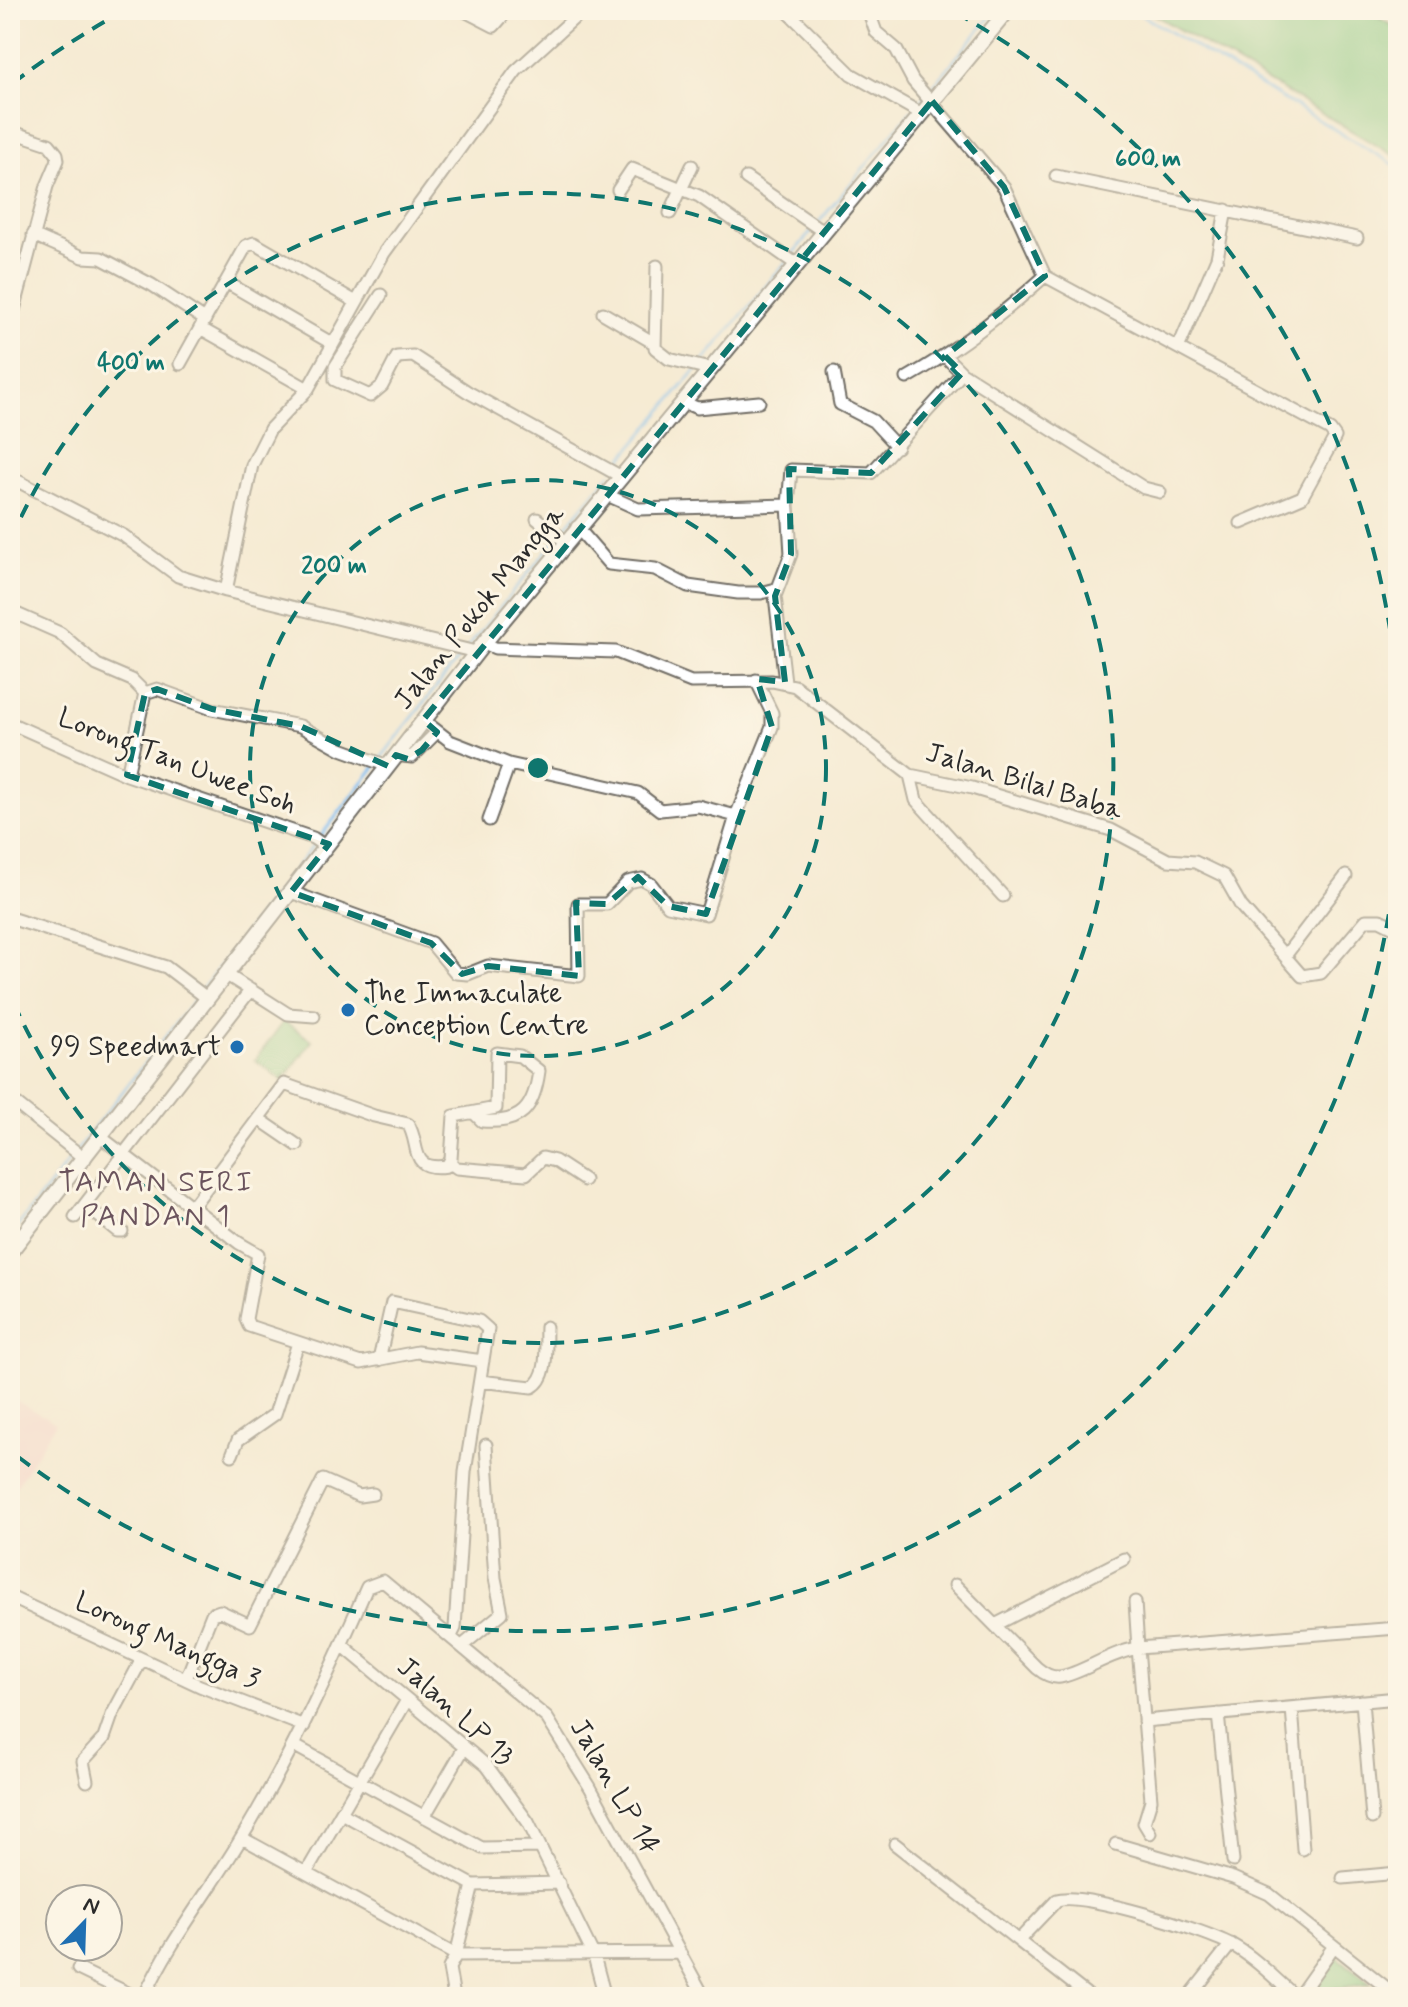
<svg xmlns="http://www.w3.org/2000/svg" width="1408" height="2007" font-family="Mynerve,sans-serif">
	<style>
		.built { fill: #f7d0cb }
		.green { fill: #87cb85; stroke: #597b58; stroke-width: 2 }
		.lines { fill: none; stroke-linecap: round; stroke-linejoin: round }
		.stream { stroke: #7ebef3; stroke-width: 3 }
		.minor-casing { stroke: #726e66; stroke-width: 15 }
		.major-casing { stroke: #726e66; stroke-width: 18 }
		.minor { stroke: #fff; stroke-width: 11 }
		.major { stroke: #fff; stroke-width: 14 }
		.marked { fill: none; stroke: #0f766e; stroke-width: 6; stroke-dasharray: 16 10; stroke-linejoin: round }
		.ring { fill: none; stroke: #0f766e; stroke-width: 4; stroke-dasharray: 14 10 }
		.poi-dot { fill: #1f6fb2; stroke: #fcf5e5; stroke-width: 3 }
		.labels { text-anchor: middle; dominant-baseline: central; stroke-width: 6; stroke-linejoin: round; paint-order: stroke }
		.street-label { font-size: 28px; fill: #2b2b2b; stroke: #fcf5e5 }
		.poi-label { font-size: 28px; fill: #2b2b2b; stroke: #fcf5e5; text-anchor: start }
		.neighbourhood-label { font-size: 30px; letter-spacing: 2px; fill: #6b545d; stroke: #fcf5e5 }
		.centre { fill: #0f766e; stroke: #fcf5e5; stroke-width: 4 }
		.ring-label { font-size: 24px; text-anchor: middle; font-weight: bold; fill: #0f766e; stroke: #fcf5e5; stroke-width: 6; stroke-linejoin: round; paint-order: stroke }
	</style>
	<rect width="100%" height="100%" fill="#fcf5e5"/>
	<filter id="ink" filterUnits="userSpaceOnUse"><feTurbulence type="fractalNoise" baseFrequency=".0125" numOctaves="2"/><feDisplacementMap in="SourceGraphic" scale="16" xChannelSelector="R" yChannelSelector="G"/><feConvolveMatrix kernelMatrix="1 2 1 2 8 2 1 2 1" color-interpolation-filters="sRGB"/></filter>
	<filter id="wash" filterUnits="userSpaceOnUse"><feTurbulence type="fractalNoise" baseFrequency=".006" numOctaves="4" result="noise"/><feDisplacementMap in="SourceGraphic" scale="32" xChannelSelector="R" yChannelSelector="G"/><feGaussianBlur stdDeviation="1.8" result="paint"/><feColorMatrix in="noise" values="0 0 0 0 0 0 0 0 0 0 0 0 0 0 0 0 0 1.4 0 .05"/><feComposite in="paint" operator="in"/></filter>
	<g filter="url(#wash)">
		<rect width="100%" height="100%" fill="#f6ebd3"/>
		<path class="built" d="M10,1397L56,1423L11,1495H10Z"/>
		<path class="green" d="M1146,10H1365L1398,29V158Z
			M284,1021L312,1041L283,1080L255,1060Z
			M1336,1956L1371,1984L1322,1990L1316,1985Z"/>
		<g class="lines">
			<path class="stream" d="M1133,10L1398,167
				M916,106L996,10
				M819,222L911,111
				M791,256L814,228
				M701,364L786,262
				M614,468L696,370
				M561,533L610,474
				M467,648L556,539
				M381,758L462,654
				M320,837L377,764
				M202,989L315,843
				M10,1236L198,995"/>
		</g>
	</g>
	<g filter="url(#ink)">
		<g class="lines">
			<g class="minor-casing">
				<path id="minor" d="M463,10L494,26L508,10
					M786,10L851,74L922,114
					M868,10L876,32L896,49L913,81L1004,187L1045,276
					M1397,10H1398
					M10,131L49,144L57,154L58,160L47,186L10,325
					M1056,176L1357,238
					M746,178L824,232
					M618,190L632,169L699,196L796,264
					M670,213L692,166
					M33,235L83,257L101,258L152,285L205,320
					M657,266L655,348L669,359L710,369
					M1045,276L1330,430L1335,437L1302,497L1241,523
					M226,282L333,344
					M381,295L335,367V380L370,396L382,386L397,357L413,356L468,392L620,476
					M603,313L654,343
					M200,328L308,389
					M1179,346L1217,258L1226,210
					M945,356L962,373L1144,488L1160,492
					M180,364L246,246L254,243L356,302
					M834,372L840,404L873,421L897,447
					M907,378C958,349 1002,315 1045,276
					M683,402L697,408L759,402
					M10,477L124,536L178,576L226,591L476,652
					M605,494L638,509L788,505L791,554L775,596L785,682
					M788,505L791,470L871,473L962,373
					M537,519L566,542
					M577,527L609,564L655,569L688,586L738,593H761L776,589
					M226,591L252,465L270,429L308,389L384,253L516,71L583,10
					M10,611L60,633L97,665L132,680L145,693L127,775
					M484,643L495,648L616,652L691,682L772,681L795,686L910,775L972,788L1111,830L1168,860L1195,862L1224,876L1241,906L1302,976L1321,973L1366,920H1380L1398,929
					M145,693L157,689L212,709L300,726L341,749L388,766
					M423,720L450,741L509,764L638,793L660,810L698,806L736,816
					M10,723L127,775L313,838L326,847
					M396,755L412,757L437,732
					M910,775L916,800L1003,896
					M489,820L509,764
					M291,892L431,943L456,973L468,974L488,966L579,976L578,904H607L628,882L642,879L651,884L668,906L706,914L736,816L772,727V713L756,680
					M10,918L166,967L208,999
					M1285,956L1346,876
					M227,975L288,1014L314,1016
					M10,1099L85,1159
					M259,1119L297,1145
					M102,1138L239,1243L258,1254L246,1319L249,1326L361,1363L417,1352L483,1361
					M450,1163L457,1168L526,1174L543,1158L555,1161L584,1180
					M85,1205L117,1231H122
					M192,1207L284,1084L374,1116L408,1124C421,1144 408,1172 447,1166L451,1159L454,1116L496,1108L497,1053L520,1056L539,1071C534,1108 522,1124 482,1121L474,1113
					M75,1217L249,992
					M379,1360L392,1302L479,1321L488,1329L465,1472L455,1628L451,1636
					M480,1381L532,1387C550,1377 545,1345 546,1327
					M232,1455L238,1440L275,1414L298,1343
					M955,1585L1037,1668C1043,1673 1051,1678 1060,1677C1083,1673 1108,1653 1138,1648L1135,1602
					M10,1597L200,1686L304,1726
					M995,1625L1124,1559
					M342,1645L487,1766L528,1822L594,1956L605,1997
					M462,1646L502,1613L495,1578L486,1445
					M186,1679L212,1614L220,1611L250,1625L323,1480L359,1496L373,1494
					M1362,1701L1372,1818
					M1292,1708L1303,1849
					M1218,1714L1233,1861
					M1144,1721L1398,1698
					M295,1746L482,1848L540,1847
					M87,1781L83,1761L104,1738L112,1715L142,1659
					M341,1813L473,1885L559,1883
					M424,1817L464,1748
					M1150,1833L1144,1823L1151,1800L1138,1648L1398,1628
					M242,1838L456,1955L677,1953
					M895,1844L1090,1997
					M1116,1844L1233,1878L1269,1894L1398,1997
					M306,1873L407,1700
					M1343,1878L1398,1873
					M1019,1940L1057,1900C1082,1891 1208,1931 1234,1946C1257,1959 1276,1980 1296,1997
					M78,1969L136,1997
					M934,1994L938,1997
					M144,1997C170,1940 210,1891 242,1837C291,1756 329,1673 367,1587L383,1581L547,1718L590,1787L704,1997
					M454,1997L449,1968L456,1955L473,1885
					M1189,1997L1231,1944
					M1298,1997L1334,1946"/>
			</g>
			<g class="major-casing">
				<path id="major" d="M10,1252L484,643L1008,10"/>
			</g>
			<use href="#minor" class="minor"/>
			<use href="#major" class="major"/>
		</g>
	</g>
	<path d="M0 0H1408V2007H0ZM932,101L1004,187L1045,276L945,356L962,373L871,473L789,469L791,554L775,596L785,682L757,679L772,727L706,914L668,906L638,877L607,904L576,903L579,976L488,966L462,974L431,943L291,892L329,844L127,775L145,693L157,689L212,709L300,726L388,766L396,755L408,759L422,750L437,732L423,720Z" fill="#f6ebd3" fill-opacity=".55" fill-rule="evenodd"/>
	<path class="marked" d="M932,101L1004,187L1045,276L945,356L962,373L871,473L789,469L791,554L775,596L785,682L757,679L772,727L706,914L668,906L638,877L607,904L576,903L579,976L488,966L462,974L431,943L291,892L329,844L127,775L145,693L157,689L212,709L300,726L388,766L396,755L408,759L422,750L437,732L423,720Z"/>
	<g class="ring">
		<circle cx="538" cy="768" r="288"/>
		<path d="M11 539A575 575 0 1 1 11 997"/>
		<path d="M1398 843A863 863 0 0 1 13 1453M13 83A863 863 0 0 1 120 13M956 13A863 863 0 0 1 1398 693"/>
	</g>
	<g class="poi-dot">
		<circle cx="348" cy="1010" r="8"/>
		<circle cx="237" cy="1047" r="8"/>
	</g>
	<g class="labels">
		<g class="street-label">
			<text transform="translate(480 608) rotate(-51)">Jalan Pokok Mangga</text>
			<text transform="translate(177 762) rotate(21)">Lorong Tan Uwee Soh</text>
			<text transform="translate(1024 782) rotate(17)">Jalan Bilal Baba</text>
			<text transform="translate(167 1641) rotate(24)">Lorong Mangga 3</text>
			<text transform="translate(455 1712) rotate(42)">Jalan LP 13</text>
			<text transform="translate(614 1787) rotate(60)">Jalan LP 14</text>
		</g>
		<g class="poi-label">
			<text x="364" y="994">The Immaculate<tspan x="364" dy="32">Conception Centre</tspan></text>
			<text x="221" y="1047" text-anchor="end">99 Speedmart</text>
		</g>
		<g class="neighbourhood-label">
			<text x="156" y="1182">TAMAN SERI<tspan x="156" dy="34">PANDAN 1</tspan></text>
		</g>
	</g>
	<circle cx="538" cy="768" r="12" class="centre"/>
	<g class="ring-label">
		<text x="1148" y="166">600 m</text>
		<text x="131" y="370">400 m</text>
		<text x="334" y="573">200 m</text>
	</g>
	<rect width="1408" height="2007" fill="none" stroke="#fcf5e5" stroke-width="40"/>
	<g transform="translate(84 1923) rotate(23)"><circle r="38" fill="#fcf5e5" stroke="#a8a49b" stroke-width="2"/>
	<path d="M0-6L14 30L0 20L-14 30Z" fill="#1f6fb2"/>
	<text y="-12" font-size="22" font-weight="bold" text-anchor="middle" fill="#2b2b2b">N</text>
	</g>
</svg>
